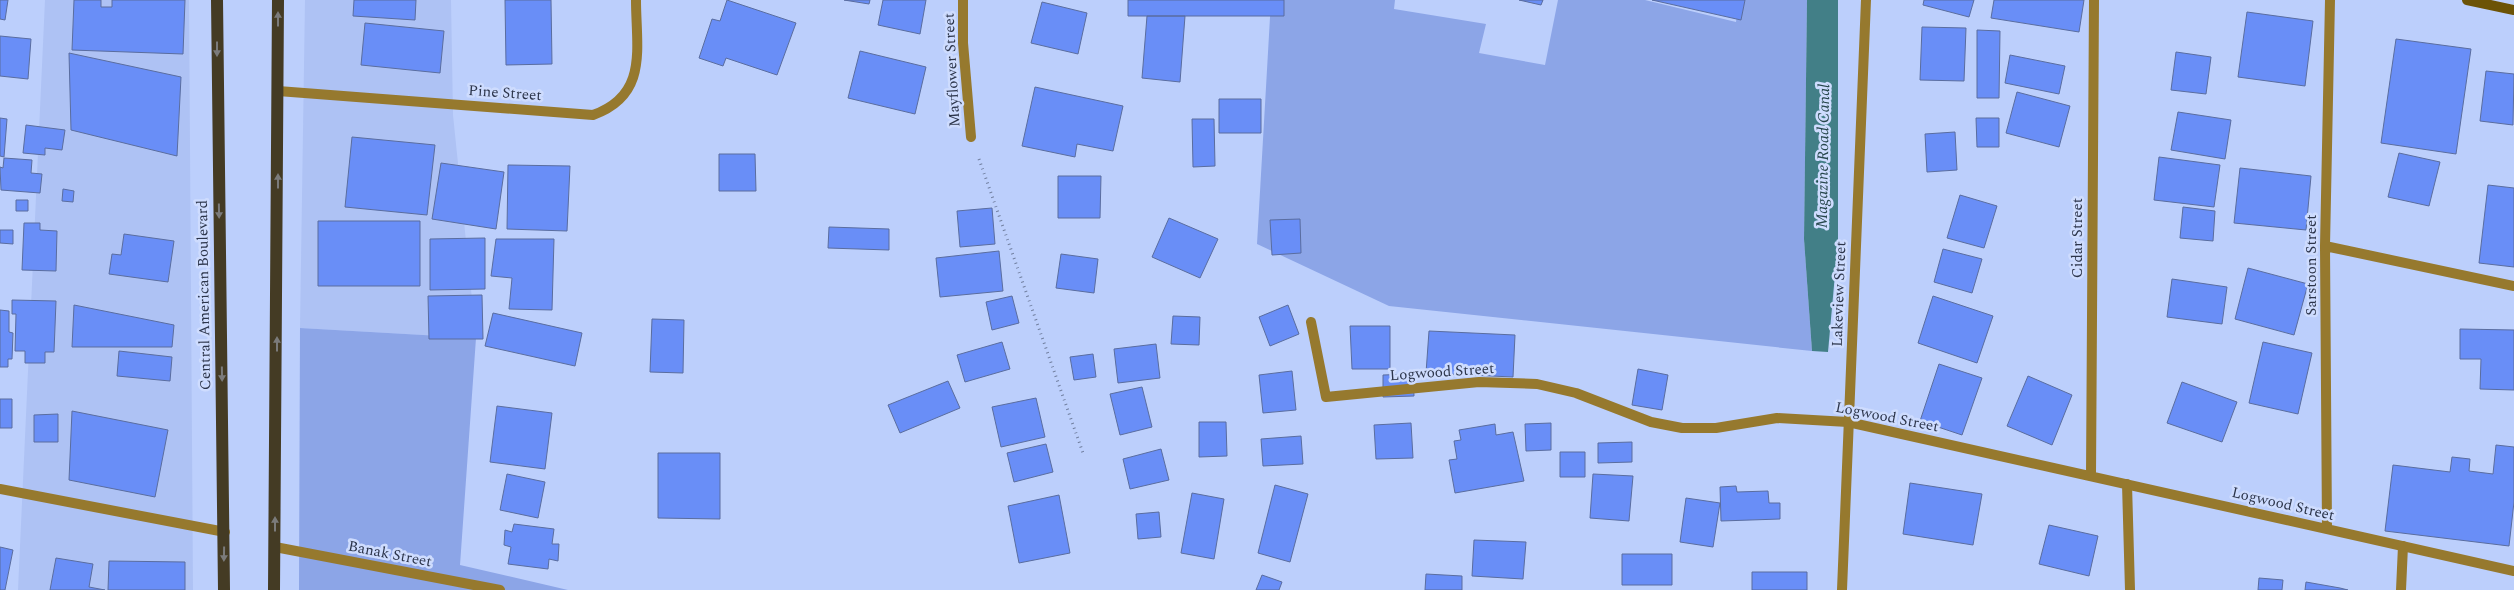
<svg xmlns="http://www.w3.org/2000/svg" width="2514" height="590" font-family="Spectral,serif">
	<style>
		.built { fill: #aec2f4 }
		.green { fill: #8ca5e7 }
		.water { fill: #427f87 }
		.building { fill: #698ef7; stroke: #5a6d9f }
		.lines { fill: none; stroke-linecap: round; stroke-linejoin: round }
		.path { stroke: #7280a1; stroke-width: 3; stroke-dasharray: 1 4; stroke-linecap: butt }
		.lane { stroke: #96792e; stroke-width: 10 }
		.street { stroke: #96792e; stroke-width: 10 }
		.secondary { stroke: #6c5306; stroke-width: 10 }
		.primary { stroke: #443b24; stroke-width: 12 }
		.oneway { fill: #7b7b7b }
		.labels { text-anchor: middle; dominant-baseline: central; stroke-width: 5; stroke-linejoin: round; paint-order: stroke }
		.street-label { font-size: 15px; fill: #2c354b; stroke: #cedcfe }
		.water-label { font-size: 16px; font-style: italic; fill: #27474c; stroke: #cedcfe }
	</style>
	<rect width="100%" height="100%" fill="#bccffc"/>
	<path class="built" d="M45,0H189L193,590H18Z
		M305,0H451L453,115L476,338L300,328Z"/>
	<path class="green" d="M1271,0H1395L1394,9L1486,24L1479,53L1545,65L1558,0H1645L1736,22L1739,0H1807L1804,239L1812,351L1389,306L1257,244Z
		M300,328L476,338L460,565L568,590H299Z"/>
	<path class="water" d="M1807,0H1838V241L1828,352L1812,351L1804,239Z"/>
	<path class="building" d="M0,0H8L5,20L0,19Z
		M74,0H101V7H112V0H185L183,54L72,50Z
		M354,0H416L415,20L353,16Z
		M505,0H551L552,64L506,65Z
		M727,0L796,23L777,75L726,58L723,66L699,58L712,19L720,21Z
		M844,0H870L869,4Z
		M883,0H926L920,34L878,25Z
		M1128,0H1284V16H1128Z
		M1519,0H1543L1541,5Z
		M1652,0H1745L1741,20Z
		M1924,0H1974L1969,17L1923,5Z
		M1994,0H2084L2079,32L1991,18Z
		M1042,2L1087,13L1078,54L1031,43Z
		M2247,12L2313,21L2305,86L2238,77Z
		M1147,16H1185L1180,82L1142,78Z
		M365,23L444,31L440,73L361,65Z
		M1922,27L1966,28L1964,81L1920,80Z
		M1977,30L2000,31L1999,98H1977Z
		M0,36L31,39L28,79L0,76Z
		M2396,39L2471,49L2456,154L2381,143Z
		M860,51L926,67L915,114L848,98Z
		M2176,52L2211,57L2206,94L2171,90Z
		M69,53L181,77L177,156L71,130Z
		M2010,55L2065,66L2059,94L2005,83Z
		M2486,71L2514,74L2513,125L2480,121Z
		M1035,87L1123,106L1113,151L1077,144L1075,157L1022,146Z
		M2017,92L2070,106L2059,147L2006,133Z
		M1219,99H1261V133H1219Z
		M2178,112L2231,120L2225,159L2171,150Z
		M0,118L7,119L4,157L0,156Z
		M1976,118H1999V147H1977Z
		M1192,119H1214L1215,166L1193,167Z
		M26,125L65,130L62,150L45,148V155L23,153Z
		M1955,132L1957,170L1927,172L1925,134Z
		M352,137L435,145L427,215L345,207Z
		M2399,153L2440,162L2429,206L2388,197Z
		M719,154H755L756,191H719Z
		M2159,157L2220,165L2214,207L2154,200Z
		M4,158L32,160L31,173L42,174L40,193L1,190L0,167L3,168Z
		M441,163L504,172L496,229L432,219Z
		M508,165L570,166L567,231L507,229Z
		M2240,168L2311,176L2306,230L2234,223Z
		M1058,176H1101L1100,218H1058Z
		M2488,185L2514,188V267L2479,263Z
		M63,189L74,191L73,202L62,201Z
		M1960,195L1997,206L1984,248L1947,238Z
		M16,200H28V211H16Z
		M2183,207L2215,211L2213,241L2180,238Z
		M992,208L995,244L960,247L957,211Z
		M1169,218L1218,239L1200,278L1152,257Z
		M1300,219L1301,253L1272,255L1270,220Z
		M318,221H420V286H318Z
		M24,223H40V230L57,231L56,271L22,270Z
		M829,227L889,229V250L828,248Z
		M0,230H13V244L0,243Z
		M124,234L174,241L168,282L109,274L112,254L121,255Z
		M485,238V289L430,290V239Z
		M496,239H554L552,310L509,309L512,278L491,276Z
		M1943,249L1982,259L1972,293L1934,282Z
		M999,251L1003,291L940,297L936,258Z
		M1061,254L1098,259L1094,293L1056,288Z
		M2248,268L2308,284L2294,335L2235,319Z
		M2172,279L2227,287L2222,324L2167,317Z
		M482,295L483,339H429L428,296Z
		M1012,296L1019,323L992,330L986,302Z
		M1933,296L1993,316L1977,363L1918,343Z
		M12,300L56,301L54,352H45V363H25V351H15L16,314H12Z
		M74,305L174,325L172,347H72Z
		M1288,305L1299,334L1270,346L1259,317Z
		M0,310L9,311V332L13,333L12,359H8V367H0Z
		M493,313L582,333L575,366L485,346Z
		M1173,316L1200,317L1199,345L1171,344Z
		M652,319L684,320L683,373L650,372Z
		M1350,326H1390V369H1352Z
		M2460,329L2514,330V390L2480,389L2481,359H2460Z
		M1429,331L1515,335L1513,377L1426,373Z
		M1002,342L1010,369L965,382L957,355Z
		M2263,342L2312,353L2298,414L2249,403Z
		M1156,344L1160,378L1118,383L1114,349Z
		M119,351L172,357L170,381L117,376Z
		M1093,354L1096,377L1074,380L1070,357Z
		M1939,364L1982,378L1962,435L1920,421Z
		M1638,369L1668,375L1662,410L1632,405Z
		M1292,371L1296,410L1263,413L1259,375Z
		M1413,374L1414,396L1383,397V375Z
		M2028,376L2072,395L2052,445L2007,426Z
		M948,381L960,408L900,433L888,405Z
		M2182,382L2237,402L2222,442L2167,423Z
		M1142,387L1152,427L1120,435L1110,394Z
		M1036,398L1045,437L1001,447L992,407Z
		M0,399H12V428H0Z
		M497,406L552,413L545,469L490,462Z
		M72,411L168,430L155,497L69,480Z
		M58,414V442H34V415Z
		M1199,422H1226L1227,456L1199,457Z
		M1411,423L1413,458L1376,459L1374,425Z
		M1551,423V450L1526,451L1525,424Z
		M1495,424L1496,435L1513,432L1524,481L1455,493L1449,460L1457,459L1454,441L1461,440L1459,430Z
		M1301,436L1303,464L1263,466L1261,439Z
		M1632,442V462L1598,463V443Z
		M1046,444L1053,472L1014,482L1007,453Z
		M2496,445L2514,447V502L2509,546L2385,531L2393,465L2450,472L2452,457L2470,459L2469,471L2493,474Z
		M1161,449L1169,480L1130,489L1123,459Z
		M1560,452H1585V477H1560Z
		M658,453H720V519L658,518Z
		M507,474L545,482L538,518L500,510Z
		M1593,474L1633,476L1629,521L1590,518Z
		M1910,483L1982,494L1973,545L1903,534Z
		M1275,485L1308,494L1290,562L1258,553Z
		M1736,486L1737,492L1768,491L1769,503H1780V519L1721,521L1720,487Z
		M1192,493L1224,499L1214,559L1181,553Z
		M1059,495L1070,553L1019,563L1008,506Z
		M1686,498L1720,503L1713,547L1680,542Z
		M1159,512L1161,537L1138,539L1136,514Z
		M514,524L554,529L552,544H559L558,561L549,559L548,569L508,564L511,547L504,545L505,530L512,532Z
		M2049,525L2098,536L2089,576L2039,564Z
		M1474,540L1526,542L1523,579L1472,576Z
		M0,547L13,550L5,590H0Z
		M1622,554H1672V585H1622Z
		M56,558L93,564L89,587L105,590H50Z
		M109,561L185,562V590H108Z
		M1752,572H1807V590H1752Z
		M1426,574L1462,576V590H1425Z
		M1262,575L1282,582L1279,590H1256Z
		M2259,578L2283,580L2282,590H2258Z
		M2306,582L2340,588L2348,590H2305Z"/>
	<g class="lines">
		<path class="path" d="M979,159L1083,453"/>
		<path class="lane" d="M1311,322L1326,397L1479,382L1537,384L1576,393L1651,422L1682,428H1716L1777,418L1848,422
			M2401,590L2403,546"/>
		<path class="street" d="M963,0V43L971,137
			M278,91L593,115C649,95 636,48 636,0
			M2325,246L2514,286
			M1848,422L2514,571
			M2091,476L2094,0
			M2127,484L2130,590
			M0,489L225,532
			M2327,529L2325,246L2330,0
			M275,547L500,590
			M1842,590L1866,0"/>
		<path class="secondary" d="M2467,0L2514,10"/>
		<path class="primary" d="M217,0L224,590
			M274,590L278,0"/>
	</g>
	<defs><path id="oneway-solid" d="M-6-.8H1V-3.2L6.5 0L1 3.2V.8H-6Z" transform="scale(1.25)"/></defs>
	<g class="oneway">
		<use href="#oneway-solid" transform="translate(278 19) rotate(-90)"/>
		<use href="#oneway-solid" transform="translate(217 49) rotate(90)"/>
		<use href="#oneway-solid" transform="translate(278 181) rotate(-90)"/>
		<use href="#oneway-solid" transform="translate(219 211) rotate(89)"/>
		<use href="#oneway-solid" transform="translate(277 344) rotate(-90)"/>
		<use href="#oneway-solid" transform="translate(222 374) rotate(89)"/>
		<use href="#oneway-solid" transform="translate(275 524) rotate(-90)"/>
		<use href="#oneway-solid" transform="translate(224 554) rotate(91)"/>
	</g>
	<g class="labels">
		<g class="street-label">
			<text transform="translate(952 70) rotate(-93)">Mayflower Street</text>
			<text transform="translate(505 93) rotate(4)">Pine Street</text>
			<text transform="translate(2077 238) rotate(-90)">Cidar Street</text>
			<text transform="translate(2311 265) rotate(-90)">Sarstoon Street</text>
			<text transform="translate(1839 294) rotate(-88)">Lakeview Street</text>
			<text transform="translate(204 295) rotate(-91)">Central American Boulevard</text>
			<text transform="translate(1442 372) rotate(-4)">Logwood Street</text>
			<text transform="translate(1887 417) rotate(11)">Logwood Street</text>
			<text transform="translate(2283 504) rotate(13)">Logwood Street</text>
			<text transform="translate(390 554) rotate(11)">Banak Street</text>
		</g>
		<g class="water-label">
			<text transform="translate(1823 156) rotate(-89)">Magazine Road Canal</text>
		</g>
	</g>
</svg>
